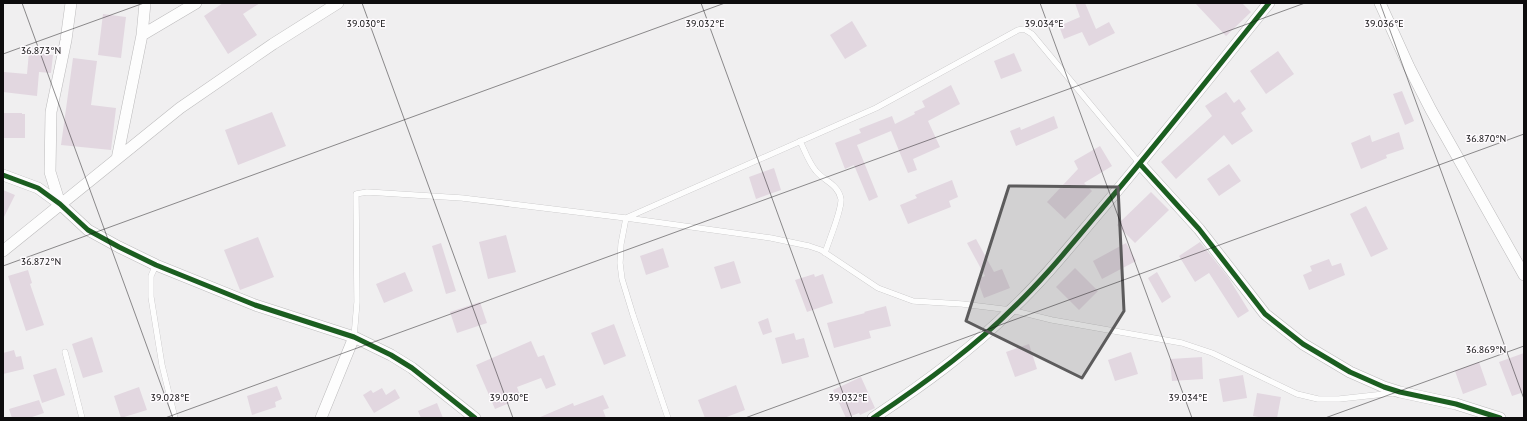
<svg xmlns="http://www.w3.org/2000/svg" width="1527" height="421" font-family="'PT Sans',sans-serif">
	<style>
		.building { fill: #e2d7e0 }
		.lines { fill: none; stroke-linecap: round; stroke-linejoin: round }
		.lane-casing { stroke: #bcbbbc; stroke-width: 6 }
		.street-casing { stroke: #bcbbbc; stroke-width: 12 }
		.lane { stroke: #fdfdfd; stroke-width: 5.5 }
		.street { stroke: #fdfdfd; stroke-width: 11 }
		.cycleway-casing { stroke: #fefbfe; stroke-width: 8 }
		.cycleway { stroke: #1b5e20; stroke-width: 5 }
		.marked { fill: #5c5b5c; fill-opacity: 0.2; stroke: #5c5b5c; stroke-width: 3; stroke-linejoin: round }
		.ticks { fill: none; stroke: #0d0c0d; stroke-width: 1; stroke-opacity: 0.45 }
		.ticks-label { font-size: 10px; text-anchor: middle; fill: #0d0c0d; stroke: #fefbfe; stroke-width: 3; stroke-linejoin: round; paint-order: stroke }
	</style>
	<rect width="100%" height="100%" fill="#f0eff0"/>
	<path class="building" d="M223,3H260L243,14L257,35L228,54L204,16Z
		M1075,3H1085L1096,29L1109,22L1115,33L1089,46L1082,32L1064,39L1059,26L1080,17Z
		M1195,3H1242L1251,12L1226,36Z
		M103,14L126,17L121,58L98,55Z
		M852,21L867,46L845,59L830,35Z
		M1278,51L1294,74L1266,94L1250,71Z
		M29,52L53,55L51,73L39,72L37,96L3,92L4,72L27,74Z
		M1014,53L1022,71L1001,79L994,61Z
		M73,58L97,61L91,105L116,108L111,150L61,145Z
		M951,85L960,104L928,121L940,147L913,159L917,170L908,173L891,131L857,145L878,197L869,201L854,165L845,169L835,143L861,133L859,129L892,116L895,124L915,114L914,112L925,107L922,101Z
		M1402,91L1414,121L1405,125L1393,94Z
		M1226,92L1234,103L1239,99L1246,109L1241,113L1253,131L1232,145L1224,135L1176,179L1161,162L1212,116L1205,106Z
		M272,112L286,146L238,165L225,130Z
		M3,113H22V114H25V138H3Z
		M1054,116L1058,128L1016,146L1010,131L1020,127L1021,130Z
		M1399,132L1404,149L1386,155L1387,158L1361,169L1351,143L1370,135L1372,142Z
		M1100,146L1112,166L1084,183L1092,191L1065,219L1047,202L1078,169L1074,161Z
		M1229,164L1241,181L1219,196L1207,179Z
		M774,168L781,190L756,199L749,177Z
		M952,180L958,197L949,201L951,207L908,224L900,205L917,198L915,195Z
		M3,190L15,195L3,219Z
		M1151,192L1169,210L1135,243L1117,225Z
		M1366,206L1388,249L1371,257L1350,214Z
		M506,235L516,272L488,279L479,242Z
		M258,237L274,277L240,290L224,250Z
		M976,239L994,272L1002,269L1010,288L984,298L977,279L985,276L967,243Z
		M1200,242L1228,277L1249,311L1238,318L1209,273L1195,282L1179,256Z
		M441,243L456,291L446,294L432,246Z
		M1126,243L1136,261L1102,279L1093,261Z
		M663,248L669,267L646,275L640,256Z
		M1329,259L1332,266L1341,263L1345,275L1309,290L1303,275L1312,271L1310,266Z
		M734,261L741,283L721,289L714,267Z
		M1075,268L1098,291L1079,310L1056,287Z
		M28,270L32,283L30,284L44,325L26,331L8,276Z
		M405,272L413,291L384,303L376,284Z
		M1157,272L1171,297L1162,303L1148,278Z
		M814,274L815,277L823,274L833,303L807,312L795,280Z
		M480,302L487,323L457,333L450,312Z
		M886,306L891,326L869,331L871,338L834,348L827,323L865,313L864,312Z
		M768,318L772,332L763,335L758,322Z
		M614,324L626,356L604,365L591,333Z
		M794,333L796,340L804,338L809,357L782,364L775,338Z
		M92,337L103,372L83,378L72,344Z
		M531,341L538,357L544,355L556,385L546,389L541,378L517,387L521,398L495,409L476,365Z
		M1029,344L1037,369L1015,377L1006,352Z
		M14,350L16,357L21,356L24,369L3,374V353Z
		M1131,352L1138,374L1115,381L1108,360Z
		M1524,353V392L1512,396L1499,362Z
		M1202,357L1203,379L1172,381L1170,359Z
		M1479,362L1487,385L1463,394L1455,371Z
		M56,368L65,395L42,403L33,375Z
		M1243,375L1247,398L1223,402L1219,379Z
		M861,377L875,408L860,415L859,413L846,418L833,390Z
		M736,385L745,410L724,418H705L698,400Z
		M277,386L282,399L275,402L276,407L252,415L247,396Z
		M139,387L147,410L121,418L114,396Z
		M382,388L386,395L395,389L400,398L374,413L363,395L371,390L373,393Z
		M1257,393L1281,397L1277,418H1264L1253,416Z
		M603,395L609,408L603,410L606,418H538L573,403L574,406Z
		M39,400L44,413L29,418H12L9,409Z
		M437,403L443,418H421L418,411Z"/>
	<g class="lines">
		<g class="lane-casing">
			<path id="lane" d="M800,141C805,151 809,163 816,171C824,181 838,184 841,199C842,210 829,240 825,253
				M156,265L151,276V297L162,365L175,418
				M354,337L357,302L356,194L367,192L462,198L626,218L771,238L809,246L821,250L878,288L913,301L962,304L1011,310L1052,320L1182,343L1212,353L1297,394L1318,399H1339L1394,393
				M65,352L82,418
				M668,418L633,315L622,279L620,263L621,244L626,218L876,108L1018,30L1024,29L1032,34L1140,164"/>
		</g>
		<g class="street-casing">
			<path id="street" d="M1380,3L1409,67L1431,110L1524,275
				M142,35L196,3
				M117,159L142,35L145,3
				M1140,164L1199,229L1265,314L1303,344L1350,372L1384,387L1400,392L1456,404L1500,418
				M3,175L38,188L60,204L88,230L119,247L156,265L255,305L354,337L391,355L412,368L475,418
				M60,204L50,172L51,112L66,40L71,3
				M3,251L180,108L273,44L338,3
				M321,418L354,337
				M873,418C921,386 970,351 1011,310C1041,282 1067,250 1094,218C1154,148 1211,75 1269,3"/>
		</g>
		<use href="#lane" class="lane"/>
		<use href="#street" class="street"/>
		<g class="cycleway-casing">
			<path id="cycleway" d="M1140,164L1199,229L1265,314L1303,344L1350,372L1384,387L1400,392L1456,404L1500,418
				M3,175L38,188L60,204L88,230L119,247L156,265L255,305L354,337L391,355L412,368L475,418
				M873,418C921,386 970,351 1011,310C1041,282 1067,250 1094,218C1154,148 1211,75 1269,3"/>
		</g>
		<use href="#cycleway" class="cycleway"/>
	</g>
	<path class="marked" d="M1009,186L1118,187L1124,311L1082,378L966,321Z"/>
	<path class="ticks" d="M22,3L173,418M362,3L513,418M701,3L852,418M1040,3L1192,418M1380,3L1524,399M3,54L144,3M3,266L725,3M165,418L1305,3M745,418L1524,134M1325,418L1524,346"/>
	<g class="ticks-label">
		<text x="366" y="27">39.030°E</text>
		<text x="705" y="27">39.032°E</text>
		<text x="1044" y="27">39.034°E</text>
		<text x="1384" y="27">39.036°E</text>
		<text x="41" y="54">36.873°N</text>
		<text x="1486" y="142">36.870°N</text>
		<text x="41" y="265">36.872°N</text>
		<text x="1486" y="353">36.869°N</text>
		<text x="170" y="401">39.028°E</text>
		<text x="509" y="401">39.030°E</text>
		<text x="848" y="401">39.032°E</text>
		<text x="1188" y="401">39.034°E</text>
	</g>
	<rect width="1527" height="421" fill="none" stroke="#0d0c0d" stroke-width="8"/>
</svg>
